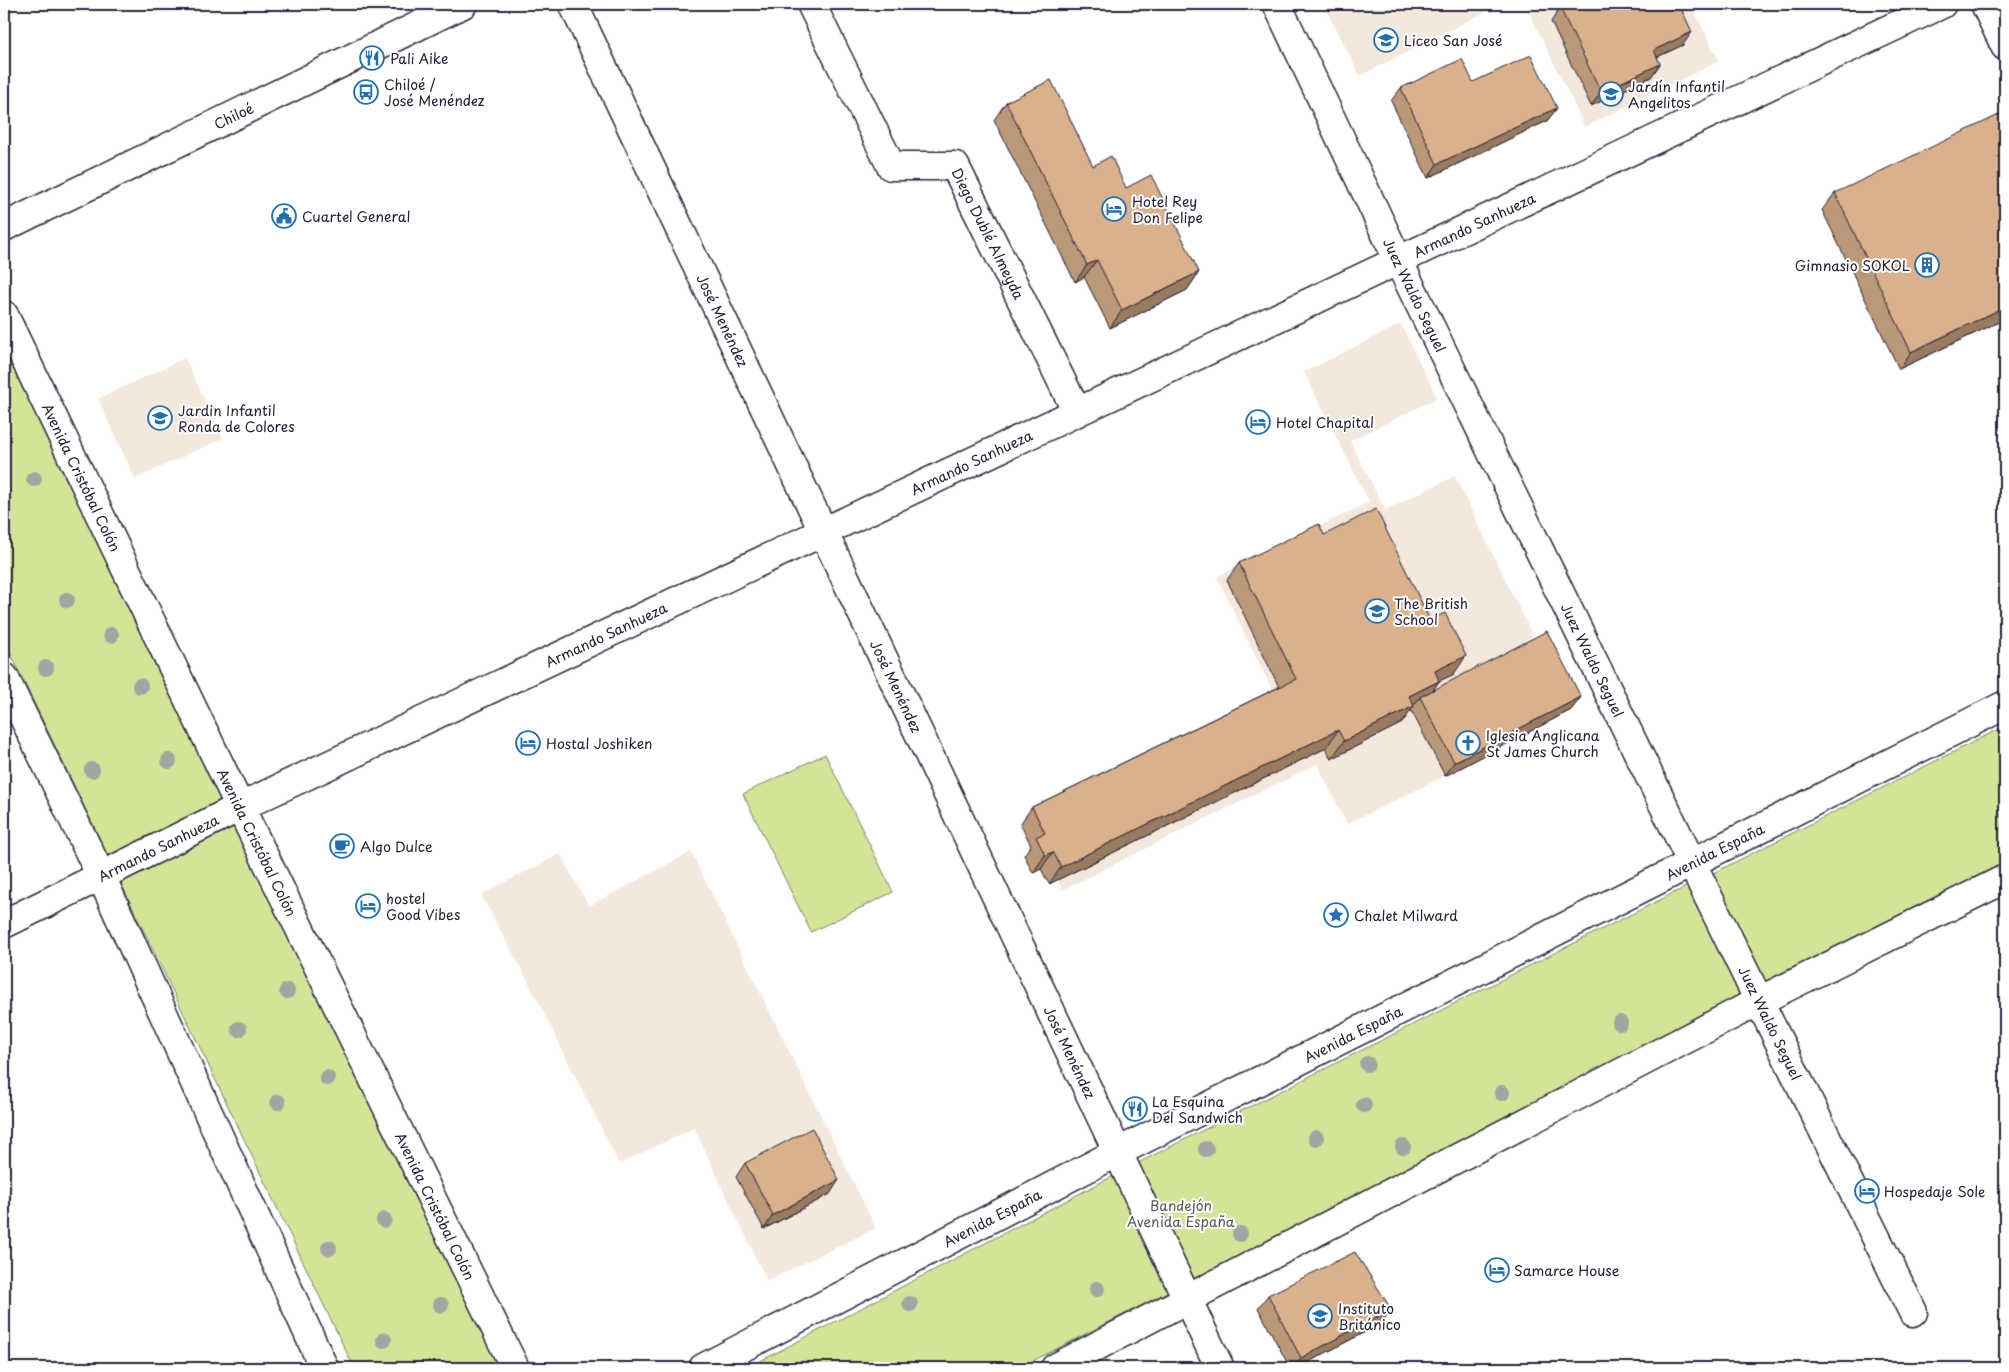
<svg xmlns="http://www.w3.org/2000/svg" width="2009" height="1372" font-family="'Playpen Sans',sans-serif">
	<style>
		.built { fill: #f4e8dc }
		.green { fill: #d4e497; stroke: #7b8369 }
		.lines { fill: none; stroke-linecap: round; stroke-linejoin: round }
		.street-casing { stroke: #22223b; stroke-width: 31 }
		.secondary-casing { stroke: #22223b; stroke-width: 31 }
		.street { stroke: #fff; stroke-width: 28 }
		.secondary { stroke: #fff; stroke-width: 28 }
		.tree { fill: #a3a5a3 }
		.wall { fill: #bb9878; stroke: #22223b }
		.shaded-wall { fill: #997c61; stroke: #22223b }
		.building { fill: #dab18b; stroke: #22223b }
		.labels { text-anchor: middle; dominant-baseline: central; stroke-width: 4; stroke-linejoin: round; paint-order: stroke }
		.poi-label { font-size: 14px; fill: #22223b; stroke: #fff; text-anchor: start }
		.street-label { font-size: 14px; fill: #22223b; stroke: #fff }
		.park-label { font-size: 14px; fill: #575c57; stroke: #fff }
	</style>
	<rect width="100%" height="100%" fill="#fff"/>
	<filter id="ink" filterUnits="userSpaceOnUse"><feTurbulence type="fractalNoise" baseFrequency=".02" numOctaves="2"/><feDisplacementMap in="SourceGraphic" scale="10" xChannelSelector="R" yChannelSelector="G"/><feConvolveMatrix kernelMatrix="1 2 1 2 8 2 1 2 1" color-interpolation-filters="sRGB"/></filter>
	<g filter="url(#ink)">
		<path class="built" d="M1323,4H1501L1360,76Z
			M1525,4H1691L1719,61L1585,127Z
			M1401,324L1437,398L1350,441L1385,510L1455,476L1537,645L1411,710L1445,776L1347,824L1317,764L1062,890L1026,816L1274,694L1217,577L1369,502L1304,372Z
			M185,358L223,438L135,479L98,399Z
			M691,852L876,1228L767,1281L694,1128L619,1164L526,977L481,895L560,854L589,906Z"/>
		<path class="green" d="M4,303L506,1368H354L4,640Z
			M2005,726V863L1019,1368H747L1132,1166Z
			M825,754L893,892L811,932L743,794Z"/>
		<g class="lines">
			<g class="street-casing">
				<g id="street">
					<path id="s1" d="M573,4L1220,1368"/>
					<path id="s2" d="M811,4L891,166H955L1077,412"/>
					<path id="s3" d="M4,924L240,807L1942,4"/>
					<path d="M1759,1001L1913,1312"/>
				</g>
			</g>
			<g class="secondary-casing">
				<g id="secondary">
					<path id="s4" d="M1277,4L1398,260L1759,1001"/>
					<path d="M1985,4L2005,46"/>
					<path id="s5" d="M4,227L463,4"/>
					<path id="s6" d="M4,315L240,807L515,1368"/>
					<path d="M4,677L101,876L324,1368"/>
					<path id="s7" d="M703,1368L1118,1152L2005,705"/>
					<path d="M1055,1368L1759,1001L2005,879"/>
				</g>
			</g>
			<use href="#street" class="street"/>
			<use href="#secondary" class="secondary"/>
		</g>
		<g class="tree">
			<circle cx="34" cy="479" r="8"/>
			<circle cx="67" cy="600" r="8"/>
			<circle cx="111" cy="635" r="8"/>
			<circle cx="46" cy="668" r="8"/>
			<circle cx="140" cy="686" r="8"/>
			<circle cx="169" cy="761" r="8"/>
			<circle cx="92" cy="770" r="8"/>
			<circle cx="287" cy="991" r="8"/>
			<circle cx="1620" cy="1023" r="8"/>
			<circle cx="239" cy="1029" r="8"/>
			<circle cx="1367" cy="1064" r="8"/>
			<circle cx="327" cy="1078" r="8"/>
			<circle cx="1502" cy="1093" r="8"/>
			<circle cx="278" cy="1102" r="8"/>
			<circle cx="1364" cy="1105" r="8"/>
			<circle cx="1316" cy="1138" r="8"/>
			<circle cx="1403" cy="1147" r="8"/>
			<circle cx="1206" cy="1149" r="8"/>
			<circle cx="384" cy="1220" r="8"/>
			<circle cx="1240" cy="1234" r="8"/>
			<circle cx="329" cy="1248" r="8"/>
			<circle cx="1097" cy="1289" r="8"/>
			<circle cx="910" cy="1304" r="8"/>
			<circle cx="441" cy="1305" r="8"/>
			<circle cx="384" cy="1340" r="8"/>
		</g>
		<path class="wall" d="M1596,4H1679L1683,45L1657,57L1660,64L1651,77L1591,106L1551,22L1560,8L1595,7L1597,6Z
			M1473,82L1557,108L1547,121L1428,178L1391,101L1401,88Z
			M1006,102L1093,166L1126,188L1199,272L1187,290L1110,328L1084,277L1075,282L994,120Z
			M1835,193L2005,319L1899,369L1822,210Z
			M1324,535L1454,674L1439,681L1433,690L1581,697L1571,710L1445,776L1411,710L1402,723L1331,759L1326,748L1049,884L1041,869L1033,873L1024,855L1031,845L1020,824L1032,807L1279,687L1227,580L1239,563Z
			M745,1163L830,1194L764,1229L736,1177Z
			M1268,1295L1382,1323L1297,1368H1290L1258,1308Z"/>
		<path class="shaded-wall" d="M1692,32L1683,45L1644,63L1654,50Z
			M1660,64L1651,77L1591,106L1601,92Z
			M1557,108L1547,121L1428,178L1437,164Z
			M1097,260L1084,277L1075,282L1087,265Z
			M1199,272L1187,290L1110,328L1122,310Z
			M2005,307V319L1899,369L1911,352Z
			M1466,656L1454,674L1423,689L1435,671Z
			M1439,681L1427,699L1420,697L1415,704L1397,713L1409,696Z
			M1581,697L1571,710L1445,776L1454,762Z
			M1414,706L1402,723L1331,759L1344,741Z
			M1338,730L1326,748L1049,884L1061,867Z
			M1053,852L1041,869L1033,873L1045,855Z
			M839,1180L830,1194L764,1229L773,1215Z
			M1391,1309L1382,1323L1297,1368H1294L1301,1358Z"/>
		<path class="building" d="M1570,4H1592L1595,7L1601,4H1679L1692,32L1654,50L1660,64L1601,92L1560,8Z
			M1531,55L1557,108L1437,164L1401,88L1462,59L1473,82Z
			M1051,80L1093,166L1111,156L1126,188L1151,175L1199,272L1122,310L1097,260L1087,265L1006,102Z
			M2005,112V307L1911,352L1835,193Z
			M1376,509L1430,620L1445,613L1466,656L1435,671L1439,681L1409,696L1414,706L1344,741L1338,730L1061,867L1053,852L1045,855L1036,837L1045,833L1032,807L1296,679L1239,563L1319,524L1324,535Z
			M1547,631L1581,697L1454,762L1420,697Z
			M812,1128L839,1180L773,1215L745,1163Z
			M1355,1252L1391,1309L1301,1358L1268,1295Z"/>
	</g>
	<defs>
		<g id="school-ring" transform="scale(1.25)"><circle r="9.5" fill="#fff" stroke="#1f6fb2" stroke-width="1.5"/><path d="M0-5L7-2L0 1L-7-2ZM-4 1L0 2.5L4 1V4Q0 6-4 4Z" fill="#1f6fb2"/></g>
		<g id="restaurant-ring" transform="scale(1.25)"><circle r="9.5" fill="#fff" stroke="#1f6fb2" stroke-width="1.5"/><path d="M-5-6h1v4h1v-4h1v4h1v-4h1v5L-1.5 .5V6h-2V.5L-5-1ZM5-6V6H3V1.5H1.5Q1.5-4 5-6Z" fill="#1f6fb2"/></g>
		<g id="bus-ring" transform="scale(1.25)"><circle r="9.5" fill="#fff" stroke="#1f6fb2" stroke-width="1.5"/><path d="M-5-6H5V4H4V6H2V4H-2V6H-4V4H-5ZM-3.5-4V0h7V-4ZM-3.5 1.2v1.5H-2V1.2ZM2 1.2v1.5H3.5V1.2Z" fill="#1f6fb2"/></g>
		<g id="hotel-ring" transform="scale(1.25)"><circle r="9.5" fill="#fff" stroke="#1f6fb2" stroke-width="1.5"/><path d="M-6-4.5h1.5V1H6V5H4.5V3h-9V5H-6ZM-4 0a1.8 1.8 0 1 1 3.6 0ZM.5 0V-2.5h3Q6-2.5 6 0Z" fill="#1f6fb2"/></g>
		<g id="civic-ring" transform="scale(1.25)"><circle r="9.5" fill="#fff" stroke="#1f6fb2" stroke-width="1.5"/><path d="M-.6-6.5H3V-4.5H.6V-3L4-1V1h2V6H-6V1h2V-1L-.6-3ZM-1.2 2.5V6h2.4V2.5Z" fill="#1f6fb2"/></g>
		<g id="building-ring" transform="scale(1.25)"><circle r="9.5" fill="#fff" stroke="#1f6fb2" stroke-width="1.5"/><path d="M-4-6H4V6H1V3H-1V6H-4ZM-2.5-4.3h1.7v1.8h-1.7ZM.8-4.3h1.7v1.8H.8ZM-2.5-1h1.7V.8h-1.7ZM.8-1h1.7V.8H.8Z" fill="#1f6fb2"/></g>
		<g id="church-ring" transform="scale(1.25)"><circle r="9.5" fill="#fff" stroke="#1f6fb2" stroke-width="1.5"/><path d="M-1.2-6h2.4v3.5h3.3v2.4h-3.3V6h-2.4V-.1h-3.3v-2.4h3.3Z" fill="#1f6fb2"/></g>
		<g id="cafe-ring" transform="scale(1.25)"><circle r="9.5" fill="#fff" stroke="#1f6fb2" stroke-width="1.5"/><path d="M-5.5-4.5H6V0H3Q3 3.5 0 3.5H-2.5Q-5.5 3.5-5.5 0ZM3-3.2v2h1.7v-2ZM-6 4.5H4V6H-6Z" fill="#1f6fb2"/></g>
		<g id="sight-ring" transform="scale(1.25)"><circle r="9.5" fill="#fff" stroke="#1f6fb2" stroke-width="1.5"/><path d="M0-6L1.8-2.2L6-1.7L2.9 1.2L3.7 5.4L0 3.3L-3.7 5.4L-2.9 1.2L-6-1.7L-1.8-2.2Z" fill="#1f6fb2"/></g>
		<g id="university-ring" transform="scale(1.25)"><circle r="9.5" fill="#fff" stroke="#1f6fb2" stroke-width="1.5"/><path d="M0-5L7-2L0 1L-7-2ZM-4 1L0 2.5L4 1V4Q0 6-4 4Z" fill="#1f6fb2"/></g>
	</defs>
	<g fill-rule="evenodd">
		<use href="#school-ring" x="1386" y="40"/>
		<use href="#restaurant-ring" x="372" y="58"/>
		<use href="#bus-ring" x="366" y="92"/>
		<use href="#school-ring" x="1611" y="94"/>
		<use href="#hotel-ring" x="1114" y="209"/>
		<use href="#civic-ring" x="284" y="216"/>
		<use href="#building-ring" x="1927" y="265"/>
		<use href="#school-ring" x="160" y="418"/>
		<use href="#hotel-ring" x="1258" y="422"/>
		<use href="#school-ring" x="1377" y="611"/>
		<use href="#hotel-ring" x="528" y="743"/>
		<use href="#church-ring" x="1468" y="743"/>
		<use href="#cafe-ring" x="342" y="846"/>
		<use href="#hotel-ring" x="368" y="906"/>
		<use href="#sight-ring" x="1336" y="915"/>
		<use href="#restaurant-ring" x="1135" y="1109"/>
		<use href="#hotel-ring" x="1867" y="1191"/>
		<use href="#hotel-ring" x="1497" y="1270"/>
		<use href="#university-ring" x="1320" y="1316"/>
	</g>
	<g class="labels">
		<g class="poi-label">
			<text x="1404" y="40">Liceo San José</text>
			<text x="390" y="58">Pali Aike</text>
			<text x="384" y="84">Chiloé /<tspan x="384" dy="16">José Menéndez</tspan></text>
			<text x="1628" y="86">Jardín Infantil<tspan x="1628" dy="16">Angelitos</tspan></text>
			<text x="1132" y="201">Hotel Rey<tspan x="1132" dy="16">Don Felipe</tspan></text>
			<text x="302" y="216">Cuartel General</text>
			<text x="1910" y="265" text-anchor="end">Gimnasio SOKOL</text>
			<text x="178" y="410">Jardin Infantil<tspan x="178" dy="16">Ronda de Colores</tspan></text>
			<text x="1276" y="422">Hotel Chapital</text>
			<text x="1394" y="603">The British<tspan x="1394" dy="16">School</tspan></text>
			<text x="1486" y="735">Iglesia Anglicana<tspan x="1486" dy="16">St James Church</tspan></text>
			<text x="546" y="743">Hostal Joshiken</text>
			<text x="360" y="846">Algo Dulce</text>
			<text x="386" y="898">hostel<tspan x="386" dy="16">Good Vibes</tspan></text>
			<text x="1354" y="915">Chalet Milward</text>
			<text x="1152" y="1101">La Esquina<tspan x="1152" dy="16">Del Sandwich</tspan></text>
			<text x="1884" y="1191">Hospedaje Sole</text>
			<text x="1514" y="1270">Samarce House</text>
			<text x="1338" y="1308">Instituto<tspan x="1338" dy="16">Británico</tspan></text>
		</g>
		<g class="street-label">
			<text stroke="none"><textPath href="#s5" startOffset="255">Chiloé</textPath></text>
			<text stroke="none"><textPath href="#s3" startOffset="1628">Armando Sanhueza</textPath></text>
			<text stroke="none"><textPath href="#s2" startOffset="320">Diego Dublé Almeyda</textPath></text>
			<text stroke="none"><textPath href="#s4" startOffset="322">Juez Waldo Seguel</textPath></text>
			<text stroke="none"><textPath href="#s1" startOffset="350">José Menéndez</textPath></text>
			<text stroke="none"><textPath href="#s3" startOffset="1072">Armando Sanhueza</textPath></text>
			<text stroke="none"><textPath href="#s6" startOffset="180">Avenida Cristóbal Colón</textPath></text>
			<text stroke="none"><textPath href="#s3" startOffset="668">Armando Sanhueza</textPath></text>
			<text stroke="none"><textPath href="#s4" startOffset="728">Juez Waldo Seguel</textPath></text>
			<text stroke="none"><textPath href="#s1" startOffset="755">José Menéndez</textPath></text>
			<text stroke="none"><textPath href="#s6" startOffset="585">Avenida Cristóbal Colón</textPath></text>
			<text stroke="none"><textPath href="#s3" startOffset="172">Armando Sanhueza</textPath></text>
			<text stroke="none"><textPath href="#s7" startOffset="1136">Avenida España</textPath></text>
			<text transform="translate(1770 1023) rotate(64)">Juez Waldo Seguel</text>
			<text stroke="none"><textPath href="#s7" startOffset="731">Avenida España</textPath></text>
			<text stroke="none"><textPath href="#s1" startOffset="1160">José Menéndez</textPath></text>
			<text stroke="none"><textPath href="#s6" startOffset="990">Avenida Cristóbal Colón</textPath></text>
			<text stroke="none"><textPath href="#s7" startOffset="326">Avenida España</textPath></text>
		</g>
		<g class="park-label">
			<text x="1181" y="1205">Bandejón<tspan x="1181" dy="16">Avenida España</tspan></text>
		</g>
	</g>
	<rect width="2009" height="1372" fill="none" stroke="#fff" stroke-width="20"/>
	<rect x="10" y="10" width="1989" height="1352" fill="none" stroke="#22223b" stroke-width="2" filter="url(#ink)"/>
</svg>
